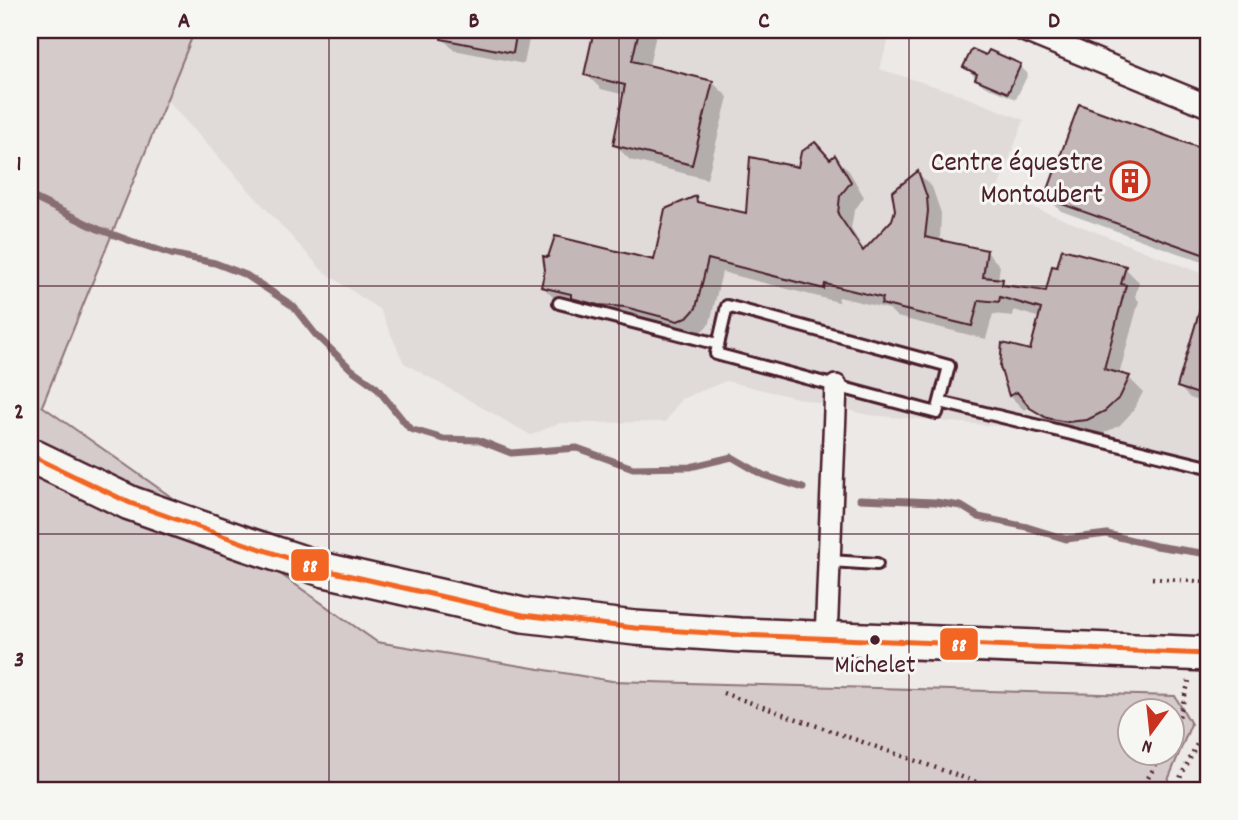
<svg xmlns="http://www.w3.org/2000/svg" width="1238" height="820" font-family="Dekko,sans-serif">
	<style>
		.built { fill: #e0dad8 }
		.green { fill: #d4cbca; stroke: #8f757a; stroke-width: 2; fill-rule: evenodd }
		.shadow { fill: #0003 }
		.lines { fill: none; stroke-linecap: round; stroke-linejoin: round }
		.stream { stroke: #886e73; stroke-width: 7 }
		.building { fill: #c4b7b7; stroke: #4a1f2b; stroke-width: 2 }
		.lane-casing { stroke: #4a1f2b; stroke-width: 16 }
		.street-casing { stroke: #4a1f2b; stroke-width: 26 }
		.primary-casing { stroke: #4a1f2b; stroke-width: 38 }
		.path { stroke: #4a1f2b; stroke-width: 4.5; stroke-dasharray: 2 5; stroke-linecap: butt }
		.lane { stroke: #f6f6f2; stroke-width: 10 }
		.street { stroke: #f6f6f2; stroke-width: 21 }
		.primary { stroke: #f6f6f2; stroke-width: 33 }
		.bus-1-casing { stroke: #f6f6f2; stroke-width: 10 }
		.bus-1 { stroke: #f26522; stroke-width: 5 }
		.grid { fill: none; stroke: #4a1f2b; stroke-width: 2; stroke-opacity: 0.55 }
		.bus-dot { fill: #4a1f2b; stroke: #f6f6f2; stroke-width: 2.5 }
		.labels { text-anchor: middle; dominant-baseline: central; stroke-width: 6; stroke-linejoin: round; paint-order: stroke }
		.bus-label { font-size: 26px; fill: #4a1f2b; stroke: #f6f6f2 }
		.poi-label { font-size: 28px; fill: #4a1f2b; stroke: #f6f6f2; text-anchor: end }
		.line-badge { stroke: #f6f6f2; stroke-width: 2.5 }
		.badge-label { font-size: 19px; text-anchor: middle; font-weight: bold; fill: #fff }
		.neatline { fill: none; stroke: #4a1f2b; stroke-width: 2.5 }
		.grid-label { font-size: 23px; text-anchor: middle; font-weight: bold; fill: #4a1f2b }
	</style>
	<rect width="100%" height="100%" fill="#ece9e6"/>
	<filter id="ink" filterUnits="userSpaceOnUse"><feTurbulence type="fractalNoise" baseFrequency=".0143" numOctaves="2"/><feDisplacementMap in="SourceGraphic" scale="14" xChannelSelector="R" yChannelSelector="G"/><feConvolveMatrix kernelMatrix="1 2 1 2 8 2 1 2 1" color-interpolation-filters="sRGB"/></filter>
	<g filter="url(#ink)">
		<path class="built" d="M186,30H892L879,69L950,91L1024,120L996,193L1208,276V471L1058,431L869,415L726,381L681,399L665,422L559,423L531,435L404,363L380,310L323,271L152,84Z"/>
		<path class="green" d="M30,30H195L42,406L377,642L612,681L1175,696L1191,724L1164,790H30ZM1130,712H1172V754H1130Z"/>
		<path class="shadow" d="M444,30H531L524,64L454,50L442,38Z
			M596,30H657L649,66L712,82L728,97L707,179L630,160L614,144L625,95L601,89L586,74Z
			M989,53L1020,66L1028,74L1016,99L984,86L965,67L987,57Z
			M1080,106L1208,152V264L1061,211L1047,197Z
			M835,157L849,171L864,197L854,211L851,229L865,251L894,221L918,173L932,187L941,213L940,242L986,251L1000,266L998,280L1002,281L1009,287L1047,293L1125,268L1139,282L1135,297L1139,301L1119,375L1129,378L1143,392L1133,411L1120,425L1102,434L1083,436L1063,432L1046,422L1031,406L1024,410L1010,396L1001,366L1031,352L1040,318L1014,310L1013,316L993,314L986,339L897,317L889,309L839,297L838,302L722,272L710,323L703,330L693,335L557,301L542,286L655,262L696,198L702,205L747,215L799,169L831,160Z
			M1203,304L1208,306V404L1190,398L1179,387Z"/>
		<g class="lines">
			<path class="stream" d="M30,196L98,229L131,241L171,254L215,263L246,275L293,306L316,335L351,369L376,387L410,429L444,439L478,440L511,453L577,448L633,468L690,467L732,457L763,475L803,488
				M860,499L935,502L961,506L979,517L1027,527L1066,539L1107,534L1156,546L1208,554"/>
		</g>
		<path class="building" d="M442,30H517L513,53L441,39Z
			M594,30H639L632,61L713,81L692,165L613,145L625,85L584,75Z
			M972,49L986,55L989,50L1021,64L1008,93L975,79L977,74L963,67Z
			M1079,104L1208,151V256L1045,198Z
			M815,142L830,159L835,155L851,182L840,196L838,214L863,251L892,220L895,210L892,192L918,171L927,197L928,211L925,237L987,250L983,277L1003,279L1002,285L1046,291L1052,266L1057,267L1062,249L1126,266L1121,284L1126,285L1104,369L1130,376L1120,397L1105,411L1087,420L1067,422L1047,418L1030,408L1017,392L1009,396L1000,367L1002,343L1030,350L1041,309L1000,297L999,302L979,300L972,326L881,304L883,298L825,284L824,289L708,259L696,308L689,316L678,321L625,307L598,305L571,298V294L541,287L545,270L543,256L548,257L555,236L654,260L665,209L696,196L697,202L746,213L750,157L798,167L801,152Z
			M1203,299L1208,300V397L1177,387Z"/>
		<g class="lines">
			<g class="lane-casing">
				<path id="lane" d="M559,303L718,344
					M727,306L949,366L937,413L716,354Z
					M940,402L1208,467
					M830,561L877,564"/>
			</g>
			<g class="street-casing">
				<path id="street" d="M1023,30L1208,106
					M826,640L836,386"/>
			</g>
			<g class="primary-casing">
				<path id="primary" d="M30,455L130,503L246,544L325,570L523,615L635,628L740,635L1208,654"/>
			</g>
			<path class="path" d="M1152,578L1208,582
				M723,693L999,790
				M1172,736L1176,728L1189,681
				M1141,790L1162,754
				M1174,790L1208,722"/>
			<use href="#lane" class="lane"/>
			<use href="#street" class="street"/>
			<use href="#primary" class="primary"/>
			<g class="bus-1-casing">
				<path id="bus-1" d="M30,455L130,503L246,544L325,570L523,615L635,628L740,635L1208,654"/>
			</g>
			<use href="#bus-1" class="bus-1"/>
		</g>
	</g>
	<path class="grid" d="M329,30V790M619,30V790M909,30V790M30,286H1208M30,534H1208"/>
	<defs>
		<g id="building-ring" transform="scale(2.0125)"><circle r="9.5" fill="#f6f6f2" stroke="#c8321e" stroke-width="1.5"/><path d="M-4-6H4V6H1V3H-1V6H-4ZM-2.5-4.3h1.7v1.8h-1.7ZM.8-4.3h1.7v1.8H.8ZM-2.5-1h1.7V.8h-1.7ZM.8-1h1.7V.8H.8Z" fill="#c8321e"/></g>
	</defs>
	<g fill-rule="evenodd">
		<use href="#building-ring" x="1130" y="181"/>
	</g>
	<circle class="bus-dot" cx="875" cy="640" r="6"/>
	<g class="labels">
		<g class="bus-label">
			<text x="875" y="666">Michelet</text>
		</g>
		<g class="poi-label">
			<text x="1103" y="165">Centre équestre<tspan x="1103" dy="32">Montaubert</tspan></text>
		</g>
	</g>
	<g class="line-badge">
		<rect x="290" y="548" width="40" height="34" rx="7" fill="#f26522"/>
		<rect x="939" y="627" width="40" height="34" rx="7" fill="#f26522"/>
	</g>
	<g class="badge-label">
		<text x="310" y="572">88</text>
		<text x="959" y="651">88</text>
	</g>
	<rect width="1238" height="820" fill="none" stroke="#f6f6f2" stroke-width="77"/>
	<g transform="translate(1151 732) rotate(195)"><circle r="33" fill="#f6f6f2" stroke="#b1a0a2" stroke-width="2"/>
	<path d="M0-5L12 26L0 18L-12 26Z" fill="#c8321e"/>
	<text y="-10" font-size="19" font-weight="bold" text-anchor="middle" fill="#4a1f2b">N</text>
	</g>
	<rect x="38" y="38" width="1162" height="744" class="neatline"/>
	<g class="grid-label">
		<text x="184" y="27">A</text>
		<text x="474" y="27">B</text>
		<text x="764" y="27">C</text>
		<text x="1054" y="27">D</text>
		<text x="19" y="170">1</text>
		<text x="19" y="418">2</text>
		<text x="19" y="666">3</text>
	</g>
</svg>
